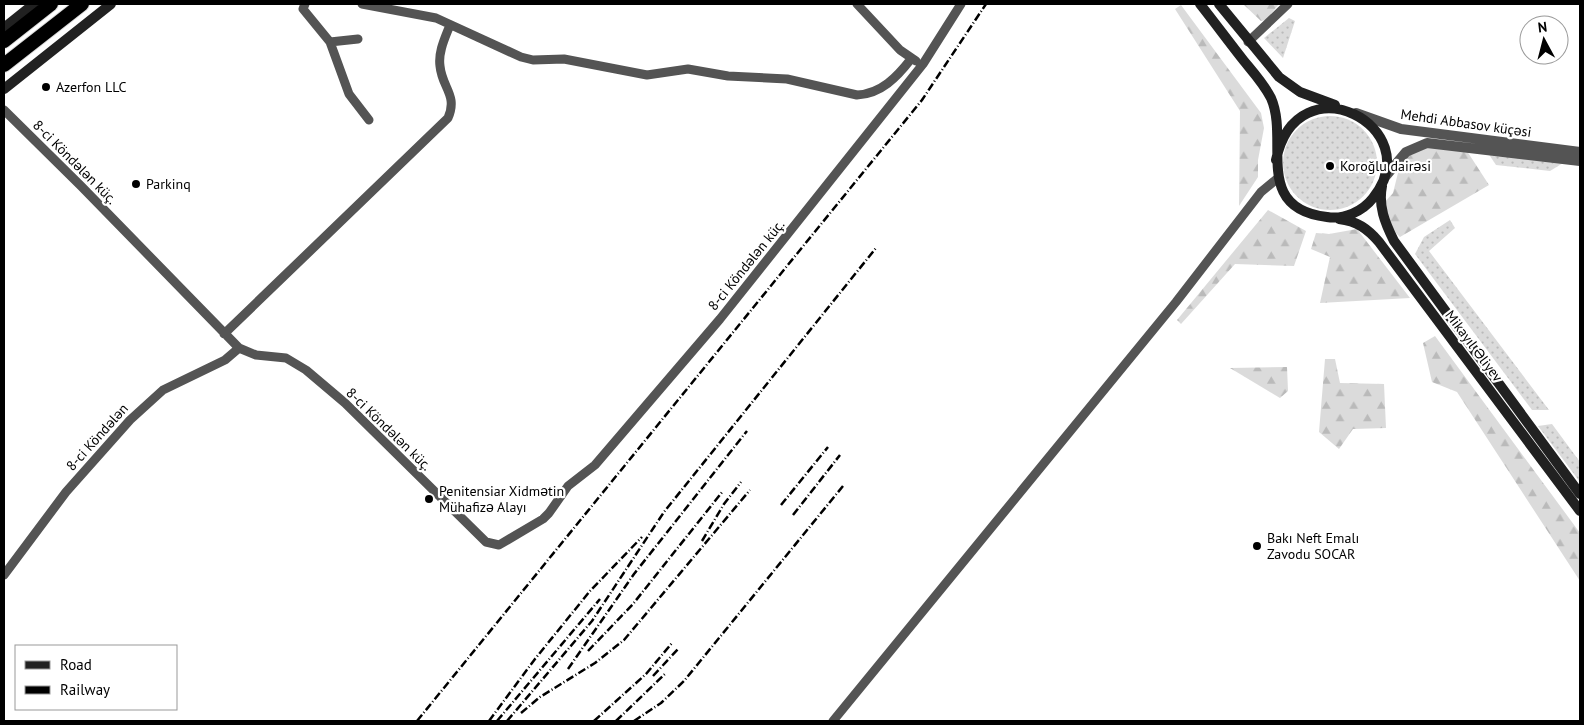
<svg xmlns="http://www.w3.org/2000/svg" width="1584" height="725" font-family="'PT Sans',sans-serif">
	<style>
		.grass { fill: url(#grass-dots) }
		.forest { fill: url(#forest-firs) }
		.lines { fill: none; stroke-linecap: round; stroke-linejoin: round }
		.trunk-casing { stroke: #dbdbdb; stroke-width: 16 }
		.minor { stroke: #545454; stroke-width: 9 }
		.tertiary { stroke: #545454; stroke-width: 10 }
		.secondary { stroke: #212121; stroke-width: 10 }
		.trunk { stroke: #000; stroke-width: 14 }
		.rail { stroke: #000; stroke-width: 2.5; stroke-dasharray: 8 2.5 1 2.5; stroke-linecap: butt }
		.poi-dot { fill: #000; stroke: #fff; stroke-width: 2 }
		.labels { text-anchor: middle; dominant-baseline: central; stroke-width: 4.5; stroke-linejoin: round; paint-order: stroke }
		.poi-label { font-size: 14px; fill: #000; stroke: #fff; text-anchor: start }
		.street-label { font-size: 14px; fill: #000; stroke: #fff }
	</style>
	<defs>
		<pattern id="grass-dots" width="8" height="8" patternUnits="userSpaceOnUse" patternTransform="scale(1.25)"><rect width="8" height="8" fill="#dbdbdb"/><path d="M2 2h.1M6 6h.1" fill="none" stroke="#bababa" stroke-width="1.8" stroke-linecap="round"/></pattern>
		<pattern id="forest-firs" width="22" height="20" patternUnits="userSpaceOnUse" patternTransform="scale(1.25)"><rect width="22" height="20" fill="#dbdbdb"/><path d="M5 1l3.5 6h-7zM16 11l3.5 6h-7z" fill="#bababa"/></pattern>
	</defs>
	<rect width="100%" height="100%" fill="#fff"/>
	<path class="grass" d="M1289,18L1295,21L1283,58L1264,38Z
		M1283 163a47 47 0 1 1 94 0a47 47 0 1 1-94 0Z
		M1488,153L1563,163L1550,171L1496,165Z
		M1450,220L1455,228L1429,251L1549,410H1532L1415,254L1424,237Z
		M1552,424L1580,462V482L1538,426Z"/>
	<path class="forest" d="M1243,4H1279L1266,20L1261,21Z
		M1181,5L1261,113L1264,128L1258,160V177L1239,206L1240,111L1175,9Z
		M1426,146L1465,148L1489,185L1400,237L1393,230L1383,204L1393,193L1401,161L1409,154Z
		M1268,210L1306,231L1294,266L1235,264L1181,324L1177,320Z
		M1357,229L1410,298L1320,303L1330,257L1311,249L1316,233L1329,234Z
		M1435,336L1580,533V581L1457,392L1432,382L1423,343Z
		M1325,359H1335L1340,383L1384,384L1386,428L1353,429L1339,449L1319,432Z
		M1287,367L1288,391L1280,398L1230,368Z"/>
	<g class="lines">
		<g class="trunk-casing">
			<path id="trunk" d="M4,41L51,4
				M4,65L82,4"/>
		</g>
		<path class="minor" d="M305,4L303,9L330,42L349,94L369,120
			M362,4L436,18L521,57L533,60L564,59L647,75L688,69L728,76L787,79L857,95C881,94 897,77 911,59
			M857,4L900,50L916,61
			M330,42L358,39
			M1248,42L1288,4
			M4,110L81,186L239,348L256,355L286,358L306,370L345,403L486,542L499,545L543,519L549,513L568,486L595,465L720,319L923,64L961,4
			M224,334L448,118C458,95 442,88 440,66C438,52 445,38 450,25
			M4,575L66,492L130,420L163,390L225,360L239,348
			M833,721L1176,302L1261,192L1278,178"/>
		<path class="tertiary" d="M1356,113L1401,129L1580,152
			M1385,177L1406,152L1427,143L1580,161"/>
		<path class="secondary" d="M1200,4C1215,23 1229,42 1244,61C1253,72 1264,84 1271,98C1290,141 1252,208 1327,217C1344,220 1363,211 1373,198C1430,127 1297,58 1276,160
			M1219,4L1279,77L1300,92L1335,105
			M4,28L34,4
			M4,89L111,4
			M1382,186C1378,206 1385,223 1394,241L1580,494
			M1339,219C1357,221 1368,229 1379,242L1580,511"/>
		<use href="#trunk" class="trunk"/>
		<path class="rail" d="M781,505L828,447
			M793,515L840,455
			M702,541L724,504L741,482
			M588,651L633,604L723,491
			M568,669L634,574L747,431
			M653,676L678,649
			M521,713L540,697L595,663L624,640L750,490
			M417,721L922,100L986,4
			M489,721L535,659L590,591L642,537
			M497,721L600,599
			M507,721L592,621L664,512L876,248
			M594,721L646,674L672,643
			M616,721L666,673
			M634,721L661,703L684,681L843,486"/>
	</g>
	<g class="poi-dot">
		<circle cx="46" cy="87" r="5"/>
		<circle cx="1330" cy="166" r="5"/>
		<circle cx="136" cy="184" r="5"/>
		<circle cx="429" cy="499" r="5"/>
		<circle cx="1257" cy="546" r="5"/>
	</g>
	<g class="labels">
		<g class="poi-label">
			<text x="56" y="87">Azerfon LLC</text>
			<text x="1340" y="166">Koroğlu dairəsi</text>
			<text x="146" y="184">Parkinq</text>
			<text x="439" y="491">Penitensiar Xidmətin<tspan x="439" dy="16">Mühafizə Alayı</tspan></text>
			<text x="1267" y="538">Bakı Neft Emalı<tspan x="1267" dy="16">Zavodu SOCAR</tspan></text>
		</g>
		<g class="street-label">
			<text transform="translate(1466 123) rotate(8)">Mehdi Abbasov küçəsi</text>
			<text transform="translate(75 162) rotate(45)">8-ci Köndələn küç.</text>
			<text transform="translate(746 265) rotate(-51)">8-ci Köndələn küç.</text>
			<text transform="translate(1474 346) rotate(53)">Mikayıl Əliyev</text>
			<text transform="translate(389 429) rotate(44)">8-ci Köndələn küç.</text>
			<text transform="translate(97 437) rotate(-48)">8-ci Köndələn</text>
		</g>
	</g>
	<rect width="1584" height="725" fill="none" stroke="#000000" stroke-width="10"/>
	<rect x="15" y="645" width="162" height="65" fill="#ffffff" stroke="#999999"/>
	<rect x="25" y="661" width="25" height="8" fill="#212121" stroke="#999999"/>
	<text x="60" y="670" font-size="15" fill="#000000">Road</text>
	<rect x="25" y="686" width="25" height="8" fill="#000000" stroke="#999999"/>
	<text x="60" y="695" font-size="15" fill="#000000">Railway</text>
	<g transform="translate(1544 40) rotate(353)"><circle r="24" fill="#ffffff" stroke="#999999"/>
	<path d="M0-4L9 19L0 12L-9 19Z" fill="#000000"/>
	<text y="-8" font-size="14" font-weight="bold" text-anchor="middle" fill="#000000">N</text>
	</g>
</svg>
